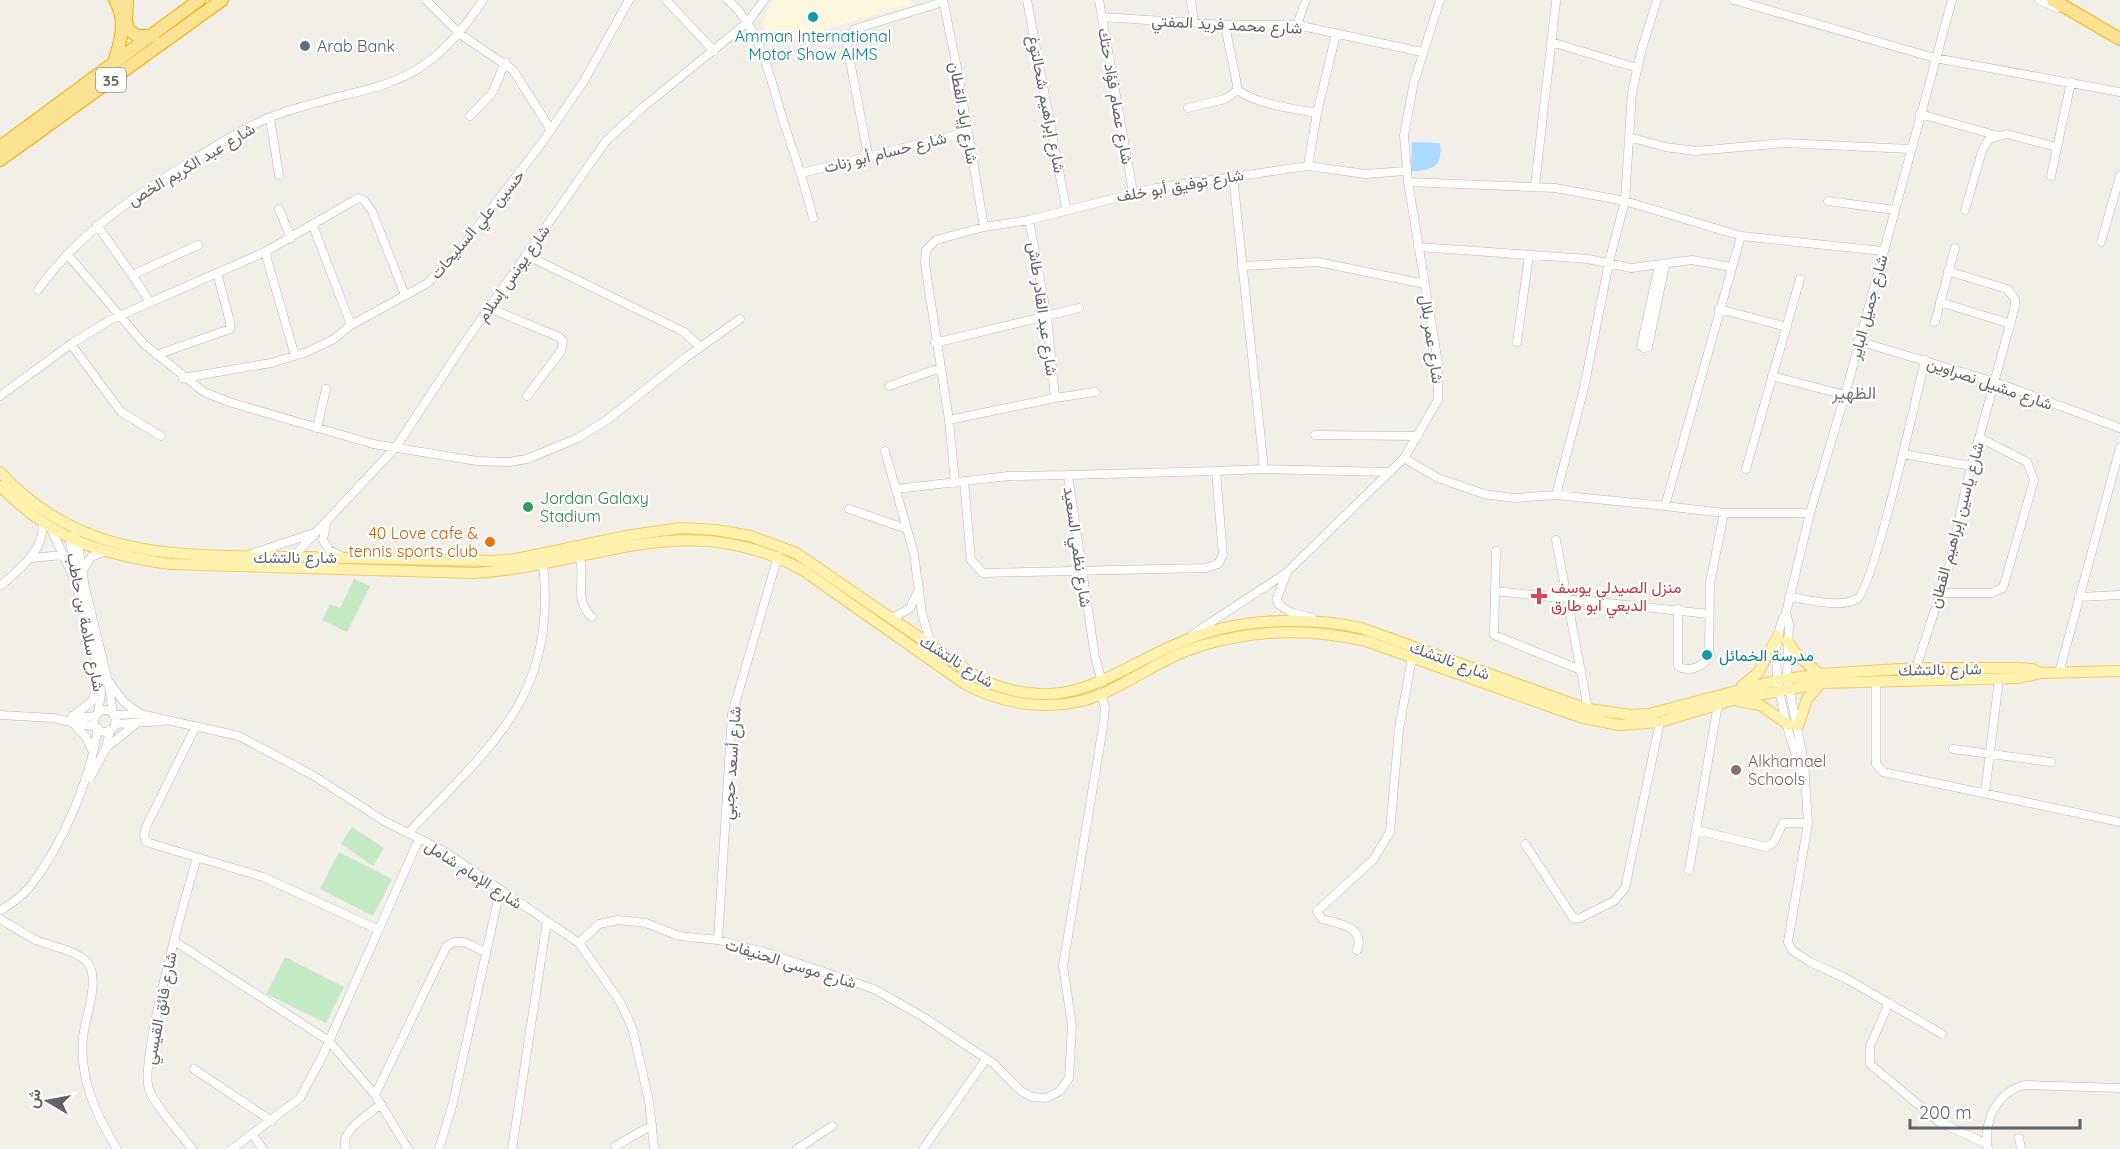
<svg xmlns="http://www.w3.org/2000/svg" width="2120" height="1149" font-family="Quicksand,Vazirmatn,sans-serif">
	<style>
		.commercial { fill: #fef7e0 }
		.green { fill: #c5e8c5 }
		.water { fill: #aadaff }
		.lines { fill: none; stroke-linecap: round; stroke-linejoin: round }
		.minor-casing { stroke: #b5b8bc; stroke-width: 9 }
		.major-casing { stroke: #f2c960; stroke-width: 12 }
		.highway-casing { stroke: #f9ab00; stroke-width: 14 }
		.minor { stroke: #fff; stroke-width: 8 }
		.major { stroke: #fff2af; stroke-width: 10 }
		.highway { stroke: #fde293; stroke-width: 12 }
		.culture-dot { fill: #0f9aa8; stroke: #fff; stroke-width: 2 }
		.service-dot { fill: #5c6f8a; stroke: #fff; stroke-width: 2 }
		.leisure-dot { fill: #2e9e5b; stroke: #fff; stroke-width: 2 }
		.food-dot { fill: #e8710a; stroke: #fff; stroke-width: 2 }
		.health-dot { fill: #e0444e; stroke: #fff; stroke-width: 2 }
		.education-dot { fill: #8d6e63; stroke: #fff; stroke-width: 2 }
		.labels { text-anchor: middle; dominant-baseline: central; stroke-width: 4.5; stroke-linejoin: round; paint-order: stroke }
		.shield { fill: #fff; stroke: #8f9295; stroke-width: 1.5 }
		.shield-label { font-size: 15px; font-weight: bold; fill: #5f6368 }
		.street-label { font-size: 16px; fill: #5f6368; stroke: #fff }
		.culture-label { font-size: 16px; fill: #0d838f; stroke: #fff }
		.service-label { font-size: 16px; fill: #4e5e75; stroke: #fff; text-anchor: start }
		.leisure-label { font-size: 16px; fill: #27864d; stroke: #fff; text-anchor: start }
		.food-label { font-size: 16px; fill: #c56008; stroke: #fff; text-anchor: end }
		.health-label { font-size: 16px; fill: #be3a42; stroke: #fff; text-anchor: start }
		.education-label { font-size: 16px; fill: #785e54; stroke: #fff; text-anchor: start }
		.neighbourhood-label { font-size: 18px; fill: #70757a; stroke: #fff }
	</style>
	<rect width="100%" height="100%" fill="#f1efe8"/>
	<path class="commercial" d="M773,0H912L913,4L770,45L762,22Z"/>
	<path class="green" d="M354,579L370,586L347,632L322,620L330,604L340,608Z
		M352,827L384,848L373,866L341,844Z
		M339,852L392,879L373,916L320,889Z
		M285,957L344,987L326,1023L266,994Z"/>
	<path class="water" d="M1412,142L1440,143C1443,167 1432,171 1411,171Z"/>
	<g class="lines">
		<g class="minor-casing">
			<path id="minor" d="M426,0L460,34L513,70L551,130
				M666,0L714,51
				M728,0C764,31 771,86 786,129C796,159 806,188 813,218
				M943,0L958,73L984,227
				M1027,0L1066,208
				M1099,0L1133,192
				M1191,0L1194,23
				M1734,0L1935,58L2120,92
				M2039,0L2057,8
				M1102,17L1225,25H1297L1422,52
				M1225,25L1238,90C1255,104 1294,109 1317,113
				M1297,25L1306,0
				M1551,42L1637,68
				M1188,108L1225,99L1238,90
				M1920,114L1995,135
				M470,116L493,92L505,62
				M270,118L279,175
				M1629,137L1665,147L1696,151L1784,143L1910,149
				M868,155L846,40L855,29L943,2
				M1308,166L1365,174L1406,171
				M802,173L968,132
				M1233,176L1264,469L1390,472
				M2051,176L2071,82
				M1408,182L1555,188L1625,201L1741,236
				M1535,185L1556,2
				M1828,201L1895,210
				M279,209L291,238
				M1965,210L1982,151L1989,139L2007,134L2057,147
				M1029,220L1047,317L1055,398
				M97,225L132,275
				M313,226L351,325
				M2101,242L2120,176
				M1418,247L1588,259L1631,268L1692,260L1731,267
				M265,252L295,356
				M67,254L144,344L204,392L229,402L373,444L477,461L509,462L527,459L578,438L607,420L685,358L740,319
				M526,255L684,332L700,347
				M1242,266L1318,262L1425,284
				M38,290C81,230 139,193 201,155C224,141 247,126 273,116C371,80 417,101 483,0
				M150,302L132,275L198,245
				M1940,302L2011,324
				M489,308L559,337L563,341L561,351L527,396
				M1719,309L1787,327
				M1935,322L1955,248
				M1858,341L1995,382L2120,428
				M1517,342L1529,255
				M935,343L1079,308
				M71,344L121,412L161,436
				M1644,348L1648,347L1665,265
				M1644,348L1641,346L1659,266
				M156,355L230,329V322L217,273
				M1772,376L1845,395
				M183,378L271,363L307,352L334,339L351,325L428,283L463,246L541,144L584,81L629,0
				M889,386L940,368
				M0,396L71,344L110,320L265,252L358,198L364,200L372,211L405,295
				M949,420L1055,398L1095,392
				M317,428L326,389
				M1315,435L1418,436
				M885,451L914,554L922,614L931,644
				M1903,454L1971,466
				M1404,458L1438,478L1484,494L1514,498L1556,495L1665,506L1741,236L1883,251
				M1746,469L1800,279
				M1068,475L1216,471
				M964,481L971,560L983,573L1206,568L1218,564L1223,555L1216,471L1264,469
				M955,483L949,420L925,264L926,250L936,240L984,227L1029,220L1156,188L1308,166L1317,113L1336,34
				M896,489L1009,476L1068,475L1095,657L1102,682
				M1556,495L1584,388L1609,262L1625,201L1632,92L1642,48L1657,0
				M1665,506L1724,513H1810
				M849,509L907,529
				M326,524L323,540L329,550L341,556
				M51,529L72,574
				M73,536L70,540L78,590L100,679L101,694L98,713
				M77,539L85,588L108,681L113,713
				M1556,540L1588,709
				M1496,551L1494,635L1581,670
				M251,554L311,534
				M579,555C587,576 572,600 592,617
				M31,558L63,555
				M292,558L396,447L461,348L606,141L642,108L748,22L764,0
				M83,570L91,557L103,552
				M1286,575L1277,598L1278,604L1292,613L1312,618
				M0,586C20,569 43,552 43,524
				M1495,591L1709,614
				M1941,593H1991L2003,588L2034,480L2027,462L1980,438
				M1789,597C1807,599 1840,609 1857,599C1873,590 1918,390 1925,360
				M2079,597L2120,595
				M1678,609V666C1688,673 1702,667 1709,657L1710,583L1724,513
				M1786,613L1789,624L1787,678L1804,762L1808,823L1788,942L1792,950L1810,962L1847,979L1942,1034
				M891,619L910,608L919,589
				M1193,634L1286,573L1404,458L1438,400V363L1408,182L1404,135L1414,82L1440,0
				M1916,668L1950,563L1966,486L2015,306V299L2007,289L1948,271
				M2059,673L2120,448
				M1876,681V764L1883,772L2120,822
				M110,683L124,702L139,713
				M94 721a11 11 0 1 1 22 0a11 11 0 1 1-22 0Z
				M0,715L53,718L96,727
				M114,715L140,714L239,736L314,776L384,821L444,851L579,943L619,1000L632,1027L649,1101L654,1149
				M72,716L95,717
				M73,716L92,701L99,684
				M73,723L86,737L93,752
				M115,724L164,721
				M196,726L146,827L144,835L146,842L263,877L377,929
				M106,748L137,723
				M1953,749L2051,762
				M1804,777C1788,736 1762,653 1786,613L1810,513L1845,395L1952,0
				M90,778L106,748L110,730
				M1985,793L1999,679
				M1696,830L1766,847L1774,842L1783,823H1808
				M408,833C492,744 557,698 543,563
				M1525,844L1574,919L1580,918L1614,901L1625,888L1660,722
				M1689,870L1718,704
				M0,911C11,904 24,895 32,884C63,843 90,780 98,728
				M0,919C12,926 23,934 36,940C51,946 74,950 86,961C102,976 85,1018 83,1037C79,1078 96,1115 117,1149
				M718,940L732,714L778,556
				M174,941L329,1041L375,1095L408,1149
				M579,943L599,924L618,920L646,923L679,936L718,940L771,954L874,989L920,1015L993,1063L1021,1091L1032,1097L1046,1098L1060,1091L1069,1078L1072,1025L1063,966L1103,727L1105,708L1101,694
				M1357,950C1366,927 1339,924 1322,919L1317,911L1373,860L1390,832L1399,729L1412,658
				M1889,1003L1870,1046V1064L1939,1122L1987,1144
				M194,1069L272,1121
				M375,1095L446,947C460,935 472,946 486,953
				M252,1134L263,1149
				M2019,1138L2021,1149
				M616,1146L652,1125
				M192,1149C180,1132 156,1108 149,1089C139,1060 186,895 197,857
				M232,1149L300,1098L322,1057L419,839
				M346,1149C339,1131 368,1115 381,1104
				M439,1149L453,1103L500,890
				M512,1149L547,921
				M797,1149L832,1126
				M923,1149L986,1059
				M1988,1149C1983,1122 1996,1093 2024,1085L2120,1088"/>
		</g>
		<g class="major-casing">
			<path id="major" d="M0,472C84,565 191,555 305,557C367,558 429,560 492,561L516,559L632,535L680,528L716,530L750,536L796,553L980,679C1066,718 1106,674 1181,642C1235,618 1304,616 1361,628L1570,703L1588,709L1631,715L1649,714L1778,680L1820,674L1916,668H2017L2032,669L2041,673
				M0,486C53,540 97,553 170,564L474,573C594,566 687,504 804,571L965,684C1006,706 1058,713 1102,694C1135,679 1165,657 1200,646C1255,629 1310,628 1366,641L1580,717L1619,725L1660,722L1733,700L1821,683L2018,678L2041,673L2120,671
				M1787,641L1798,656L1820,674
				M1742,686L1758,673L1778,636
				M1739,701L1760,705L1789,725
				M1798,726L1807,699L1821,683"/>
		</g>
		<g class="highway-casing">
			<path id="highway" d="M127,0L126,22L129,30L137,36H153
				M2053,0L2120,39
				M113,64C121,43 127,20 115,0
				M0,147L199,0
				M0,160L222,0"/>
		</g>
		<use href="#minor" class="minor"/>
		<use href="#major" class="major"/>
		<use href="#highway" class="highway"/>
	</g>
	<g class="culture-dot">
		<circle cx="813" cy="17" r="6"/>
		<circle cx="1707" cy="655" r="6"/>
	</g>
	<circle class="service-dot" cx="305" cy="46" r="6"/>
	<circle class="leisure-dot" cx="528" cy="507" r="6"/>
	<circle class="food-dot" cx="490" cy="542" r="6"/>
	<path class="health-dot" d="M1536 587h6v6h6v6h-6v6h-6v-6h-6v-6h6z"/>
	<circle class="education-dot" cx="1736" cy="770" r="6"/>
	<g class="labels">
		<rect class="shield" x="96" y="68" width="30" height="24" rx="4.5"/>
		<g class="shield-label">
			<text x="111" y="80">35</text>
		</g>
		<g class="street-label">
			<text transform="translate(1227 24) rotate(3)">شارع محمد فريد المفتي</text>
			<text transform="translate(1116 96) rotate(80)">شارع عصام فؤاد حتك</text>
			<text transform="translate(1047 104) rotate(79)">شارع إبراهيم شحالتوغ</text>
			<text transform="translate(964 113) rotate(80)">شارع إياد القطان</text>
			<text transform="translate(885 152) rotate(-14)">شارع حسام أبو زنات</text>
			<text transform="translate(191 164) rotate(-31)">شارع عبد الكريم الخص</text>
			<text transform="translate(1180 185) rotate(-10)">شارع توفيق أبو خلف</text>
			<text transform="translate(477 224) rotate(-50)">حسين علي السليحات</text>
			<text transform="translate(513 273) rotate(-55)">شارع يونس إسلام</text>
			<text transform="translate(1868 307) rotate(-75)">شارع جميل الباير</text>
			<text transform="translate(1043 309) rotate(82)">شارع عبد القادر طاش</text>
			<text transform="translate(1432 339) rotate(82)">شارع عمر بلال</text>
			<text transform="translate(1990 383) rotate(19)">شارع مشيل نصراوين</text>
			<text transform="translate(1956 525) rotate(-75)">شارع ياسين إبراهيم القطان</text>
			<text transform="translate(1078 547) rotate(82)">شارع نظمي السعيد</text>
			<text x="295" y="557">شارع نالتشك</text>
			<text transform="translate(86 622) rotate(79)">شارع سلامة بن حاطب</text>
			<text transform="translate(1450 660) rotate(20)">شارع نالتشك</text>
			<text transform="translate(957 661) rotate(32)">شارع نالتشك</text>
			<text transform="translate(1940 669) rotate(-1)">شارع نالتشك</text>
			<text transform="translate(731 763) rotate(-86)">شارع أسعد حجبي</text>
			<text transform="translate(474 874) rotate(33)">شارع الإمام شامل</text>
			<text transform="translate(791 963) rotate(17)">شارع موسى الحنيفات</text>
			<text transform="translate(160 1008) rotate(-79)">شارع فائق القيسي</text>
		</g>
		<g class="culture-label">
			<text x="813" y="36">Amman International<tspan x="813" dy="18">Motor Show AIMS</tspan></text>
			<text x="1719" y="655" text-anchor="start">مدرسة الخمائل</text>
		</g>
		<g class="service-label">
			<text x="317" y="46">Arab Bank</text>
		</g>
		<g class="leisure-label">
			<text x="540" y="498">Jordan Galaxy<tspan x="540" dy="18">Stadium</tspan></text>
		</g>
		<g class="food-label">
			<text x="478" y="533">40 Love cafe &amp;<tspan x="478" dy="18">tennis sports club</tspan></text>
		</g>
		<g class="health-label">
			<text x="1551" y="587">منزل الصيدلي يوسف<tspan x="1551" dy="18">الدبعي ابو طارق</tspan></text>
		</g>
		<g class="education-label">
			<text x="1748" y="761">Alkhamael<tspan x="1748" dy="18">Schools</tspan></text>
		</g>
		<g class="neighbourhood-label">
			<text x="1854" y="392">الظهير</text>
		</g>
	</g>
	<g transform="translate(48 1101) rotate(280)" stroke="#ffffff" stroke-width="4.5" paint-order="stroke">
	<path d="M0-4.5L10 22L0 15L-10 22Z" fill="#5f6368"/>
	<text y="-9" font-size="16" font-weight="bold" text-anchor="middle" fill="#5f6368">ش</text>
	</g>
	<path d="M1910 1119v9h170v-9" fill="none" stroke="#5f6368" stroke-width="3"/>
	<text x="1919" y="1119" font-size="18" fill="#5f6368" stroke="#ffffff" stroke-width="4.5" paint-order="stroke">200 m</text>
</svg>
